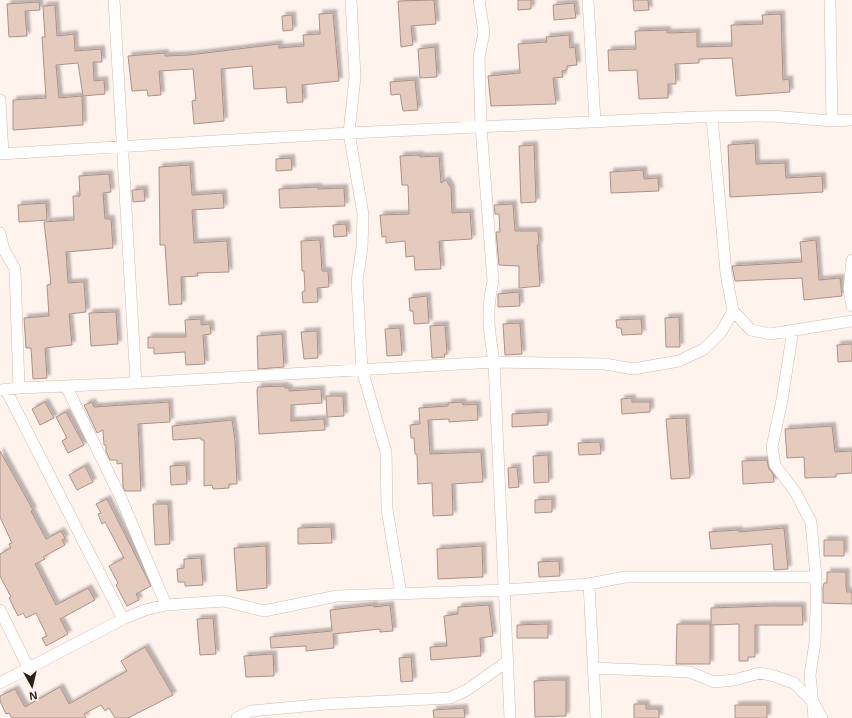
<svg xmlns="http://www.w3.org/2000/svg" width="852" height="718" font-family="Arial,sans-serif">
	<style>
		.building { fill: #e5cabe; stroke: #ac9287; filter: url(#shadow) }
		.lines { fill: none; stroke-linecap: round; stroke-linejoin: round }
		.minor-casing { stroke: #d4b9ae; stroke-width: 12 }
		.minor { stroke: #fff; stroke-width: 11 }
	</style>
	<defs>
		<filter id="shadow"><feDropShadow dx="3.5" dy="-3.5" stdDeviation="1" flood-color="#0004"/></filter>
	</defs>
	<rect width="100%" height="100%" fill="#fff3ee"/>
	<path class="building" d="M434,0L436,24L411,26L413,45L401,47L398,1Z
		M518,0H531V9L518,10Z
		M633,0H648L649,10L634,11Z
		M39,2L40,10L25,11L27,36L9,37L7,4Z
		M574,3L576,18L554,20L553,5Z
		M55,5L57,36L74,34L75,51L101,49L102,62H93L94,81L104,80L105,94L83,96L78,63L56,65L59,98L82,96L83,125L13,130V100L46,98L42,37H45L43,6Z
		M333,13L339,81L302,85L303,102L287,103L286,87L254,89L252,66L221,69L224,121L194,124L192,101L196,100L193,69L159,71L161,95L148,96L147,90L132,91L128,56L165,53V56L189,55L279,44V48L304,46L303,35L320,34L319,14Z
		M781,14L783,80L789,79L790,92L736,96L732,58L699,59V63L675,64L676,84H668V98L639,99L637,70L609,71L608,50L636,49L635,31L667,30V33L697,32V47L732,46L731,25L763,24L762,15Z
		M292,15L293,30L283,31L282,16Z
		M569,35L570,48L575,47L577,65L567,66V70L562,71L563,77L553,78L556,104L491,106L488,76L520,73L518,44L547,42L546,37Z
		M435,47L437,77L420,78L418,49Z
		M415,80L418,110L403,111L400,94L391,95L390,82Z
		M755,143L756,164L785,163L786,178L822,176L823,192L730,197L728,145Z
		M534,145L536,202L521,203L519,146Z
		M420,155V157L439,156L441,183L446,180L451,188L452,213L470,212L472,239L439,241L441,269L415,270L414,256L406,257L405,241L386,243V236L382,237L380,215L409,214L408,185H402L400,156Z
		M291,158L292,170L276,171V159Z
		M190,165L192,195L223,193L224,208L192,210L194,243L227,241L229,272L197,273L198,276L181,277L182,304L169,305L165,245H160L159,167Z
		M643,170L644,179L658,178L659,191L611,193L610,172Z
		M109,174L111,192L103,193L105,219H111L113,248L66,252L68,283L84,282L86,312L69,314L72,345L45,348L47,378L33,379L31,348H26L24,318L49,316L47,285L51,284L44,222L74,220L73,196H80L79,176Z
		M318,187V189L344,188L345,206L280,208L279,189Z
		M144,189L145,201L133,202L132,190Z
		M46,203L47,220L19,222L18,205Z
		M513,204L515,231H538L539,245H537L540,286L519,288V266L499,265L496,232H500L499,214H495L494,205Z
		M346,224L347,236L334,237L333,225Z
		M320,240L322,271H328L329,287L317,288L318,302L303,303L302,292L305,291L304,271H302L301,241Z
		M816,240L819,280L840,278L842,296L804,300L802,278L735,281L732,266L802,262L800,242Z
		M519,292L520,306L498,307V294Z
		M427,296L429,323L414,324L413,311H410L409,298Z
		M116,312L118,344L91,346L89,313Z
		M679,317L680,347H666L665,318Z
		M201,319V325L210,324L211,334L203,335L205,364L186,365L185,352L154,354V348H148V337H186L185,320Z
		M641,319L642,334L622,335L621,328H617L616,320Z
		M520,323L522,354L505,355L503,324Z
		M445,325L447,354H444L445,357L432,358L430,326Z
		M400,328L402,355L387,356L385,329Z
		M317,331L318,358L304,359L301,332Z
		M282,334L284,367L258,369L257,336Z
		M852,344V361L838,362L837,345Z
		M285,386V388H289V391L321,389L322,403L291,405V421L324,419L325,430L259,434L257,390L258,387Z
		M326,396H343L344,416L327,417Z
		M632,398V402H650V412L622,414L621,399Z
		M45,402L54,418L40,425L32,409Z
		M92,402L94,407L169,402L170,422L138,424L141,491H125L123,487L122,463L117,464V460H110L106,451V445H104L103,430L97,433L84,405Z
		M462,402L463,405L477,404L478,420L449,422V419L428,420L430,454L481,452L483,482L452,484L453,515L433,516L432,483L418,484L417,454H415L414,438H411L410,425L420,424L419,408L448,406V403Z
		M66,412L84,445L68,453L62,441L67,438L56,417Z
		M548,412V425L512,427V414Z
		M686,418L690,478L671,479L666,419Z
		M232,420L235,440L237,484H229V488L213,489L212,485L204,486V440H201V438L173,440L172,426Z
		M832,426L835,452L852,451V473L836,474V477L805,478L804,457L787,458L785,429Z
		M600,442L601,454L579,455L578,443Z
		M0,451L33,510L31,511L46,539L61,531L65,538L62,540L65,545L43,557L45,559L35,564L56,605L88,588L95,600L60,619L68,634L46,646L42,638L47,636L36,613L26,618L23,613L18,616L9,598L11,597L0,576V554L11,548L9,544L12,543L0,517Z
		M548,455L549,482L534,483L533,456Z
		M767,460L769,469L773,474L774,482L743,484L742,461Z
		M186,465L187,484L171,485L170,466Z
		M85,466L93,482L77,490L69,475Z
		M517,467L519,487L509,488L508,468Z
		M107,499L151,586L136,594L139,600L127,606L116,585L118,583L109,566L124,558L105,522L102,524L98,514L101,513L96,504Z
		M552,499V512L535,513V500Z
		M153,504H168L170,544L155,545Z
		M331,527L332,543L298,544V528Z
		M784,528L788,569L774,570L772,544L711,549L709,532L739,530V532Z
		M824,540H844V556H824Z
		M266,546L267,588L237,591L234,548Z
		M482,546L483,577L438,579L437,549Z
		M201,558L203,585L185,586V582H178L177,569L184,568V559Z
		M559,561L560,576L539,577L538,562Z
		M827,572H846V587L847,592H852V604L823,603V587L824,583H827Z
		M374,605V607L390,605L393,631L380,632V629L333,634L334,648L306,651V646L271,648L270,637L332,631L330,610Z
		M489,605L493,636L480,638L481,656L431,660L430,647L447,646L444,616L458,614V607Z
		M769,606H802L803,625H755V657H748V661H739V624L711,625V608Z
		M213,618L216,654L200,655L197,619Z
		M548,624V638H517V625Z
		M677,624H710V664H676Z
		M145,647L173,695L128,718H115L109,708L105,711L101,705L84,714L86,718H12L9,713L6,714L0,701V696L15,689L25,707L60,687L69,704L127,671L121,661Z
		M273,654L274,676L246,677L244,656Z
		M411,657L413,681L401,682L399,658Z
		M552,680H566V716L535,717L534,681Z
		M634,704H646V709H659V718H634Z
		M735,705H767V718H735Z
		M464,708L465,718H434L433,710Z"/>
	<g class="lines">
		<g class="minor-casing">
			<path id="minor" d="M114,0L136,383
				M351,0L355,77L349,133L363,214L362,248L357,281L362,370L386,452L387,509L401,594
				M479,0L484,32L479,58L481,127L493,281C486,312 489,331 494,362L510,718
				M588,0L595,121
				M830,0L832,121
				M0,100L3,154
				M712,117L726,273L733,311L751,330L770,334L852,321
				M0,154L349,133L698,117L772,116L832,121L852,120
				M0,233L4,250L15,269L19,388
				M852,260L849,289L852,306
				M793,330L782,400L772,447L775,465L796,493L811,522L816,577V609L815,642L810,675L814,718
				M66,386L121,498L166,605
				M0,390L19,388L136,383L494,362L605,364L633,369L679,361L704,349L721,332L733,311
				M6,390L123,619
				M589,584L596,718
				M0,610L29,669
				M593,668L690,672L714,682L734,680L760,673L774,676L794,683L813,702L822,718
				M0,683L123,619L145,610L166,605L224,601L264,611L337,596L506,590L589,584L625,577H816
				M237,718L251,711L327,704L450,698L467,690L508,661"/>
		</g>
		<use href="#minor" class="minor"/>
	</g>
	<g transform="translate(32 686) rotate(172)" stroke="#fff3ee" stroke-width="3" paint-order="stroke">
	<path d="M0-3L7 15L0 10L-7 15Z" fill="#271d19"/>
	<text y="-6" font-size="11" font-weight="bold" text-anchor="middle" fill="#271d19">N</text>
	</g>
</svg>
